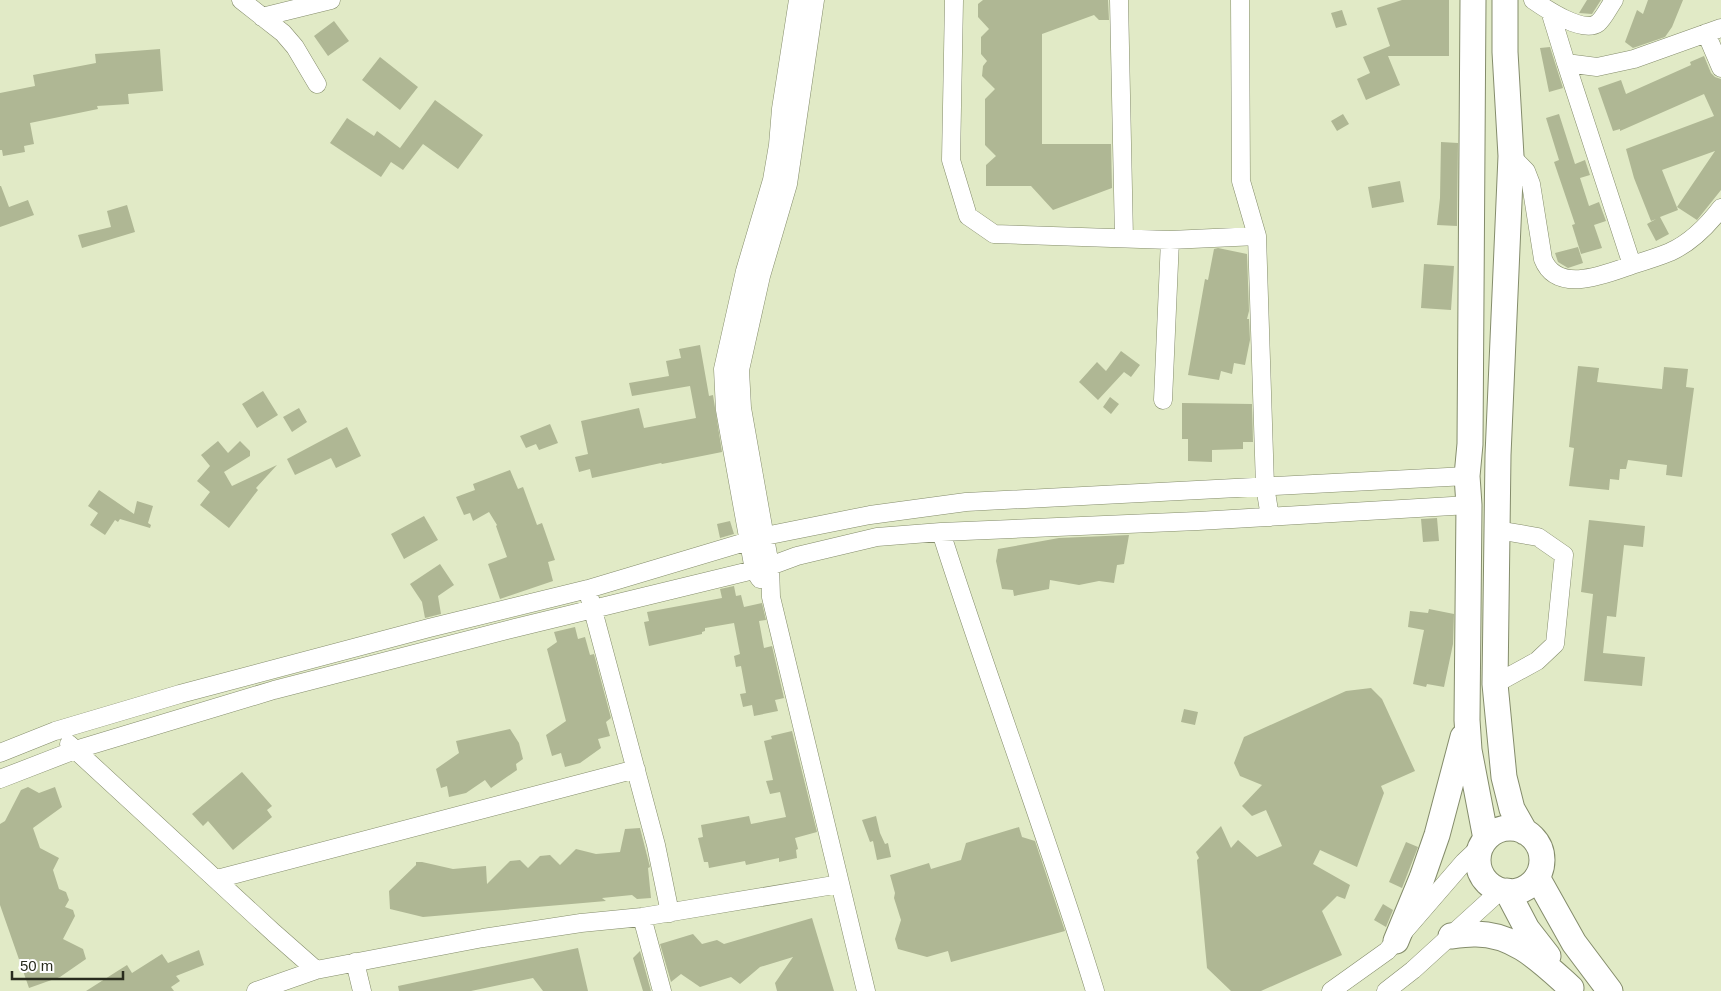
<svg xmlns="http://www.w3.org/2000/svg" width="1721" height="991" font-family="Arial,sans-serif">
	<style>
		.building { fill: #afb794 }
		.lines { fill: none; stroke-linecap: round; stroke-linejoin: round }
		.minor-casing { stroke: #848c6b; stroke-width: 19 }
		.highway-casing { stroke: #848c6b; stroke-width: 27 }
		.minor { stroke: #fff; stroke-width: 18 }
		.highway { stroke: #fff; stroke-width: 25 }
	</style>
	<rect width="100%" height="100%" fill="#e1eac6"/>
	<path class="building" d="M983,0H1108L1109,20H1099L1094,15L1042,34V144H1111L1112,188L1053,210L1031,186H986V165L996,156L985,145V99L995,89L982,76L983,66L987,61L981,54V37L989,29L978,17V4Z
		M1402,0H1449V56H1388L1400,85L1366,100L1357,79L1370,73L1363,57L1390,46L1377,8Z
		M1587,0H1601L1592,14L1579,13Z
		M1648,0H1683L1672,27L1665,37L1633,48L1625,42L1637,10L1643,14Z
		M1342,10L1347,25L1336,28L1331,13Z
		M334,21L349,41L328,56L314,36Z
		M1550,47L1563,88L1549,92L1540,48Z
		M160,49L163,91L128,94L129,104L97,106L98,109L30,123L34,144L24,146L25,152L3,156L2,150H0V93L35,86L33,75L96,63L95,54Z
		M1704,56L1711,73L1715,77L1721,79V190L1697,220L1677,207L1715,151L1662,170L1678,210L1660,217L1669,234L1656,241L1647,224L1656,219L1651,221L1634,178L1626,149L1714,116L1704,94L1620,131V129L1613,131L1598,88L1621,80L1626,94L1691,65L1690,62Z
		M380,57L418,87L400,110L362,80Z
		M435,100L483,135L458,169L423,144L403,170L391,162L381,177L330,143L347,118L374,136L377,131L400,148Z
		M1343,114L1349,124L1337,131L1331,121Z
		M1559,114L1575,164L1585,160L1590,175L1580,178L1589,206L1599,202L1606,221L1594,225L1602,248L1581,254L1572,225L1575,224L1554,162L1559,160L1546,118Z
		M1441,142L1458,143L1457,226L1437,225L1440,198Z
		M1400,181L1404,202L1372,208L1368,187Z
		M0,186H1L9,207L28,200L34,215L0,227Z
		M127,205L135,232L82,248L78,235L111,227L107,211Z
		M1578,247L1583,263L1568,268L1558,262L1555,253Z
		M1218,248L1247,254L1249,311L1247,319H1249L1250,340L1245,365L1234,363L1232,374L1221,371L1219,380L1188,375L1205,279L1208,280L1214,249Z
		M1424,264L1454,266L1451,310L1421,308Z
		M700,345L709,396L713,395L722,452L662,464L661,463L592,478L590,469L579,472L575,457L588,454L581,421L639,408L644,428L696,418L690,386L632,396L629,383L669,376L666,361L681,358L679,349Z
		M1121,351L1140,365L1131,377L1124,372L1098,400L1079,382L1097,362L1106,371Z
		M1578,366L1599,368L1597,382L1662,389L1664,367L1688,369L1686,387L1694,388L1682,477L1666,475L1667,465L1628,460L1626,469H1620L1619,480L1610,479L1609,490L1569,486L1574,448L1569,447Z
		M263,391L278,415L257,428L242,404Z
		M1110,397L1119,404L1111,414L1103,407Z
		M1182,403L1252,404L1253,442H1243V449L1212,450V462L1188,461V439H1182Z
		M299,408L307,422L292,432L283,417Z
		M550,424L558,443L539,450L536,444L526,448L520,436Z
		M347,427L361,456L336,468L331,458L295,475L287,459Z
		M218,441L228,453L240,441L250,451V456L224,472L232,486L277,465L256,488L258,490L229,528L200,505L210,492L197,481L210,466L201,455Z
		M510,470L518,489L523,487L537,525L542,523L555,560L548,562L553,581L500,599L488,564L507,557L496,526L497,525L489,512L473,521L470,513L464,515L456,497L475,490L473,484Z
		M99,490L134,514L137,501L153,506L148,523L151,525L150,528L120,519L118,522L115,520L105,535L90,525L98,513L88,506Z
		M424,516L438,540L404,559L391,534Z
		M1437,518L1439,541L1423,542L1421,519Z
		M1589,520L1645,526L1643,547L1624,545L1616,617L1607,616L1603,653L1645,657L1642,686L1584,681L1593,594L1581,592Z
		M730,521L734,534L720,538L717,524Z
		M1129,535L1124,564L1117,565L1114,583L1099,581L1079,585L1050,580L1049,589L1014,596L1013,590L1002,589L996,561L998,549L1059,538Z
		M440,564L454,585L438,596L441,614L425,618L422,602L410,584Z
		M734,586L736,596L741,595L744,607L762,603L766,620L759,621L764,648L772,646L784,698L775,700L778,711L754,716L752,705L743,707L740,694L746,693L741,666L736,667L734,656L740,654L734,623L705,628V631L702,632V634L649,646L644,622L649,621L647,612L722,598L720,589Z
		M1429,609L1454,614L1453,644L1444,687L1427,684L1426,687L1413,684L1424,630L1408,627L1410,611L1428,613Z
		M575,627L578,639L585,637L590,655L594,654L611,718L606,722L610,736L598,739L601,748L580,763L565,767L561,753L552,756L546,735L566,721L547,649L557,642L554,632Z
		M1371,688L1382,699L1415,771L1381,786L1384,793L1357,867L1320,850L1313,864L1350,885L1345,899L1337,896L1322,911L1342,955L1261,991H1231L1207,968L1197,860L1199,858L1196,852L1221,826L1231,848L1238,840L1257,857L1282,846L1266,810L1252,816L1242,806L1262,785L1240,776L1234,763L1244,737L1346,691Z
		M1184,709L1198,712L1195,725L1181,722Z
		M510,729L519,743L523,759L516,764L517,770L491,788L485,780L466,793L449,797L447,786L441,788L436,769L459,753L456,741Z
		M792,731L817,832L795,838L798,849L796,850L797,858L779,862V858L746,865L745,861L709,868L708,862H704L698,838L703,837L701,825L749,816L751,824L786,817L780,792L770,794L766,781L773,780L764,741L772,739L771,736Z
		M242,772L272,806L267,810L272,817L233,850L208,821L203,826L192,814Z
		M28,787L39,793L55,787L62,807L33,828L40,848L59,858L53,870L59,889L66,892L69,900L65,907L73,910L75,916L63,939L83,949L86,959L60,977L29,988L0,905V824L5,821L21,790Z
		M876,816L880,833L885,844L888,843L891,857L877,860L873,841L870,842L862,820Z
		M1019,827L1022,837L1035,841L1065,931L951,962L948,951L927,957L898,949L895,939L901,920L894,898L895,893L890,875L929,863L931,869L961,860L966,843Z
		M640,828L650,867L648,868L651,898L637,899L632,895L602,898L606,901L423,917L390,909L389,891L416,865V862H422L453,869L486,866L487,884L510,861L520,860L528,868L540,856L550,855L560,865L576,849L596,854L620,852L625,829Z
		M1406,842L1418,847L1402,888L1389,882Z
		M1383,904L1393,910L1386,927L1374,920Z
		M812,918L834,991H777L775,983L793,957L760,967L740,984L731,977L700,987L681,974L671,982L660,944L693,934L702,944L717,940L724,944Z
		M578,948L588,991H543L533,978L471,991H399L398,986Z
		M199,950L204,965L176,976L180,981L171,987L174,991H86L127,965L132,973L162,954L168,963Z
		M640,951L651,991H643L633,958Z"/>
	<g class="lines">
		<g class="minor-casing">
			<path id="minor" d="M241,0L283,33L295,47L317,84
				M815,0L788,184L761,276L740,370L742,408L770,566L771,597L866,991
				M954,0L951,160L968,216L994,234L1170,240L1257,236
				M1119,0L1124,238
				M1240,0L1241,181L1257,236L1265,486L1270,517
				M1533,0C1546,9 1583,34 1598,23C1604,18 1609,7 1614,0
				M1550,11L1566,63L1597,67L1634,59L1721,28
				M262,17L331,0
				M1706,33L1721,68
				M1566,63L1632,265C1645,261 1658,257 1670,252C1690,243 1708,225 1721,208
				M1511,156L1526,171L1531,184L1543,259C1557,295 1606,274 1632,265
				M1163,400L1170,240
				M941,532C990,686 1048,837 1095,991
				M760,579L754,570L725,410L723,369L745,271L772,180L778,145L781,109L798,0
				M590,599L656,845L670,913
				M1495,684L1537,661L1555,644L1564,555L1538,537L1497,530
				M69,744L274,933L316,970
				M0,753L55,731L180,694L429,628L588,589L765,536L870,515L966,502L1467,476
				M0,779L75,750L274,690L515,628L770,566L797,556L877,537L941,532L1198,521L1469,505
				M217,879L636,769
				M642,917L662,991
				M355,962L362,991
				M256,991L316,970L483,938L581,923L642,917L840,884
				M1331,991L1387,951L1464,862L1482,845
				M1386,991L1413,970L1501,890"/>
		</g>
		<g class="highway-casing">
			<path id="highway" d="M1473,0L1470,444L1467,476L1469,505L1467,720L1469,750L1486,839
				M1505,0V52L1511,156L1498,455L1495,684L1504,777L1512,809L1525,832
				M1478 860a32 32 0 1 1 64 0a32 32 0 1 1-64 0Z
				M1537,877L1574,943L1610,991
				M1507,891L1527,929L1548,956
				M1451,936C1459,935 1467,934 1474,934C1515,933 1543,963 1571,988
				M1396,941L1422,878L1437,835L1463,737"/>
		</g>
		<use href="#minor" class="minor"/>
		<use href="#highway" class="highway"/>
	</g>
	<path d="M12 971v8h111v-8" fill="none" stroke="#292c1e" stroke-width="2.5"/>
	<text x="20" y="971" font-size="15" fill="#292c1e" stroke="#ffffff" stroke-width="4" paint-order="stroke">50 m</text>
</svg>
